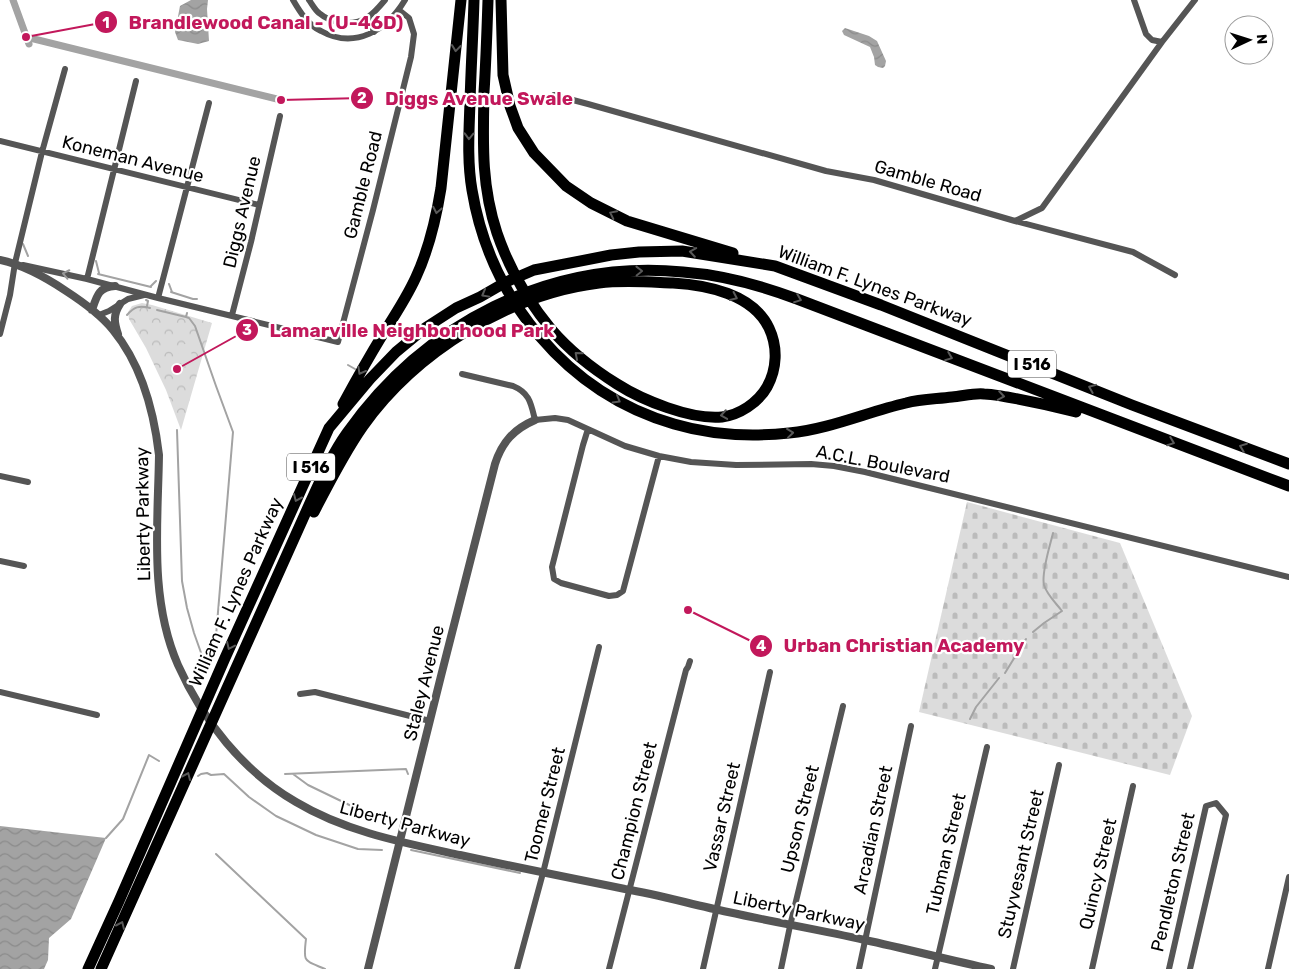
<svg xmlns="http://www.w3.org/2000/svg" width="1289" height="969" font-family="Rubik,sans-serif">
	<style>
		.cemetery { fill: url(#cemetery-stones) }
		.park { fill: url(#park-crowns) }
		.pitch { fill: #dcdcdc }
		.water { fill: url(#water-waves) }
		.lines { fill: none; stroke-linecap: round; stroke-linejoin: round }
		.stream { stroke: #a3a3a3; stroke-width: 2 }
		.canal { stroke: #a3a3a3; stroke-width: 7 }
		.minor { stroke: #555; stroke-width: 6 }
		.tertiary { stroke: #555; stroke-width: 8 }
		.motorway { stroke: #000; stroke-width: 11 }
		.oneway { stroke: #595959 }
		.oneway2 { stroke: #999 }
		.labels { text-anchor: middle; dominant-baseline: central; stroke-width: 4.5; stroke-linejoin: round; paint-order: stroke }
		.shield { fill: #fff; stroke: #4c4c4c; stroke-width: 1 }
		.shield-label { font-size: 16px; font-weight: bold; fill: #000 }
		.street-label { font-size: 18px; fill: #000; stroke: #fff }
		.leader { fill: none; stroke: #c2185b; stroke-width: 2 }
		.callout-dot { fill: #c2185b; stroke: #fff; stroke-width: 2 }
		.mark-label { font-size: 15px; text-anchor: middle; font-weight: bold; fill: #fff }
		.callout-label { font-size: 19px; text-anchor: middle; font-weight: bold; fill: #c2185b; stroke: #fff; stroke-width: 4.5; stroke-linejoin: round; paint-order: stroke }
	</style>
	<defs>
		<pattern id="cemetery-stones" width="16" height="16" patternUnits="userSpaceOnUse" patternTransform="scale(1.25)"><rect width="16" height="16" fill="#dcdcdc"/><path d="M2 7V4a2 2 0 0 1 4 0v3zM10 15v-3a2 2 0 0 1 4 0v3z" fill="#bbb"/></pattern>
		<pattern id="park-crowns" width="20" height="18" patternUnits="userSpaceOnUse" patternTransform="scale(1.25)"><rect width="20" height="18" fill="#dcdcdc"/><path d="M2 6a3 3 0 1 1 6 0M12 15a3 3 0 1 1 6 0" fill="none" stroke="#bbb"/></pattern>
		<pattern id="water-waves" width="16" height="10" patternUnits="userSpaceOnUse" patternTransform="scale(1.25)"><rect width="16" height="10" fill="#a3a3a3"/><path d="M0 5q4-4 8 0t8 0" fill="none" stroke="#8b8b8b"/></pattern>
	</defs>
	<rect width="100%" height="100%" fill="#fff"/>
	<path class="cemetery" d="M967,502L1120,543L1192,716L1170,775L919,712Z"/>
	<path class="park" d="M142,303L152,305L212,323L181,430L166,390L146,348L129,319L128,312L132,306Z"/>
	<path class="pitch" d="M189,343L194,364L182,367L177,346Z"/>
	<path class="water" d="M191,0H208L207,9L209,41L198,44L178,40L175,32L180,6Z
		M845,28L869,36L877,41L886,61L885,66L883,68L878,67L875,65L874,57L870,47L844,35L842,31Z
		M0,826L106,838L71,919L49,938L48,960L44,969H0Z"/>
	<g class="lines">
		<path class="stream" d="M23,244L28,256
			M96,261L99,273
			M98,274L151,287
			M169,284L172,292
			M151,286L156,281
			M171,292L193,299H197
			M146,300L148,301L147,306
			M157,310L186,317
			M187,313L186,317L189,318L195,326L216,386L233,432L216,636L211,653L206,659L205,664
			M127,315C134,307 139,305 150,308
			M348,365L355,369
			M177,430L182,581L187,608L194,633L205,664
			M1033,632L1044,623L1062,611C1056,603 1047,595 1044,585C1041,573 1050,546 1053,533
			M1005,673L1026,639
			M970,719L976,707L999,678
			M285,774L406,769L408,774
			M293,774L308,785L370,815
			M198,776L201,774L207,773L211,775L224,774L249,797L276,816L316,835L358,849L382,850
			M106,838L123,819L149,755L159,761
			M411,850L520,873
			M216,854L306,939C303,963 304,960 325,969"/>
		<path class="canal" d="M13,0L29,44
			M26,37L281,100"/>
		<path class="minor" d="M293,0C300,12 308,25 321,31C355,50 387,30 405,0
			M309,0C312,4 315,10 319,13C332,24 353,27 368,17C374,13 380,6 385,0
			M1134,0L1146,34L1152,40L1162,42
			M368,17L374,32
			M554,95L588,104L826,171L874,180L1015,221L1042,208L1162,42L1195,0
			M0,141L259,205
			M1015,221L1133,252L1175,275
			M23,265L87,279L158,298L338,342L373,210L411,57L414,34L409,18L399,10
			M87,279L136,81
			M158,298L209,103
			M99,315L109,311L128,299L144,295
			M232,315L251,242L280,116
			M0,334L10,295L15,263L42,152L65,69
			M462,374L513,386C530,393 531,404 535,420L555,418L568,420L625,446L659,456L691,462L736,465L811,464L834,466L865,472L1289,577
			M588,429L583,445L552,567L554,579L561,583L609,596L617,595L623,591L659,456
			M0,476L28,482
			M0,561L24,566
			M0,692L97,715
			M300,694L315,692L430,721
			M517,969L543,873L599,647
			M609,969L686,670L688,667L690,661
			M703,969L770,672
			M781,969L790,926L843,706
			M859,969L911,726
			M935,969L987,747
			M1013,969L1059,765
			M1092,969L1133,786
			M1169,969L1206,806L1216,803L1226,815L1190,969
			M1268,969L1289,877"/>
		<path class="tertiary" d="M0,260C24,265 45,277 66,291C83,302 100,314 113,330C141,364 154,412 159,455C158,524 149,599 178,665C203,721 243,771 296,802C346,832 405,843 460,855C515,867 570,878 625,889C660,895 694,905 728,912C774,922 820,930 865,940C907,949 949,960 991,969
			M92,310C97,295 99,287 115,286
			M118,334C114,322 113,315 120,304
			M368,969L441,676L495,464C502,442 514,429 535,420"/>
		<path class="motorway" d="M474,0C473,34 471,68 470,102C469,132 467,161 472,190C490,299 567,393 674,424C711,435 750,437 789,433C830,429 867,412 906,403C921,399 937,399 952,397C963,396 974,393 984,394C992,394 1000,396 1007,397C1030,401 1053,406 1076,412
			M501,0L503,75L510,106L518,128L534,153L566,186L591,203L627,221L733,253
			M343,404C356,380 369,357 383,334C395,315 407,297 416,277C429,249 436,219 441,188L461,0
			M314,512C329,483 344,453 363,426C416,352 509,294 599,283C624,280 648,282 673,283C707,285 753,294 769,328C778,347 777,369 767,387C758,403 739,415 722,417C691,420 642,400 617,384C593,369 569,350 551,329C527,300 509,268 497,233C481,185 483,142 484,92C486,62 487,31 488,0
			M88,969L119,901L225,658L329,428L370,379L396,352L425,328L456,308L480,297L506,282L534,270L611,255L639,252L682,251L775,266L881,305L1132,405L1289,464
			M101,969L310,503C321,479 332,454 347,433C424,324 549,259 683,272C723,275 760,285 797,299L1289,486"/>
	</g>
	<defs><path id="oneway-chevron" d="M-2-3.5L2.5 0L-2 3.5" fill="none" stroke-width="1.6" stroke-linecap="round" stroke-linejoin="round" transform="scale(1.25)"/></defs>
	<g class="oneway">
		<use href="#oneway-chevron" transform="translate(456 48) rotate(96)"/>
		<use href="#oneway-chevron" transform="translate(469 136) rotate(91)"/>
		<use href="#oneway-chevron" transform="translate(437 210) rotate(101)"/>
		<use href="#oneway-chevron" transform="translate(613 214) rotate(-154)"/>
		<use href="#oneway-chevron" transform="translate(693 252) rotate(-171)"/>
		<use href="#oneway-chevron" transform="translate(639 271) rotate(-1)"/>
		<use href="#oneway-chevron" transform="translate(485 294) rotate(151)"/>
		<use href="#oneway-chevron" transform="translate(734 297) rotate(25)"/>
		<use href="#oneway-chevron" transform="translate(798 299) rotate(21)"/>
		<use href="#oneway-chevron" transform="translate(578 355) rotate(-139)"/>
		<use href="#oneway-chevron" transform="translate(949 357) rotate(21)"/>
		<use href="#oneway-chevron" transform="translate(361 371) rotate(119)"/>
		<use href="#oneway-chevron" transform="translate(1092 388) rotate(-158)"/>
		<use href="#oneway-chevron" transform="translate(1001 396) rotate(9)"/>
		<use href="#oneway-chevron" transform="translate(617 400) rotate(30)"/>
		<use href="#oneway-chevron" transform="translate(724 415) rotate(171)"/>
		<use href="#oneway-chevron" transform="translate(790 433) rotate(-6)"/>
		<use href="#oneway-chevron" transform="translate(1171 442) rotate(21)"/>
		<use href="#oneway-chevron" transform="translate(1243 447) rotate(-159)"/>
		<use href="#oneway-chevron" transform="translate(297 498) rotate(114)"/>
		<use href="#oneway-chevron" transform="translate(230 646) rotate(115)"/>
		<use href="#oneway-chevron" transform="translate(187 776) rotate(-66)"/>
		<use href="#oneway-chevron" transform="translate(121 925) rotate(-66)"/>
	</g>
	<use class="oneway2" href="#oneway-chevron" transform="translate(66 274) rotate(-168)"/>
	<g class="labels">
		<g class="shield">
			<rect x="1008" y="350.5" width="48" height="27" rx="4"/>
			<rect x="287" y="453.5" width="48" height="27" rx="4"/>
		</g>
		<g class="shield-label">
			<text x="1032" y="364">I 516</text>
			<text x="311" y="467">I 516</text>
		</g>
		<g class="street-label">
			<text transform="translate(133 159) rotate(14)">Koneman Avenue</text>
			<text transform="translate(928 181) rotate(16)">Gamble Road</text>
			<text transform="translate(363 185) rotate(-76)">Gamble Road</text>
			<text transform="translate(242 212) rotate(-77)">Diggs Avenue</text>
			<text transform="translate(875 286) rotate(20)">William F. Lynes Parkway</text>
			<text transform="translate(883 464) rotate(11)">A.C.L. Boulevard</text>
			<text transform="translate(143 514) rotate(-91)">Liberty Parkway</text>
			<text transform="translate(236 592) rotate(-66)">William F. Lynes Parkway</text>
			<text transform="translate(424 683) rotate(-76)">Staley Avenue</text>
			<text transform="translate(545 805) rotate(-76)">Toomer Street</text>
			<text transform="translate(634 811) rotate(-76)">Champion Street</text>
			<text transform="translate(722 817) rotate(-77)">Vassar Street</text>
			<text transform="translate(800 819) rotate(-76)">Upson Street</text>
			<text transform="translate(405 824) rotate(15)">Liberty Parkway</text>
			<text transform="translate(873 830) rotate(-78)">Arcadian Street</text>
			<text transform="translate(946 854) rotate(-77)">Tubman Street</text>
			<text transform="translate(1021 864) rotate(-77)">Stuyvesant Street</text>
			<text transform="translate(1098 874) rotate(-77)">Quincy Street</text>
			<text transform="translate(1173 882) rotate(-77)">Pendleton Street</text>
			<text transform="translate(799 911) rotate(12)">Liberty Parkway</text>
		</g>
	</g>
	<path class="leader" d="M26 37L106 22M281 100L362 98M177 369L247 330M688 610L761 646"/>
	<g class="callout-dot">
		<circle cx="26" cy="37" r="5"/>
		<circle cx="281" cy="100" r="5"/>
		<circle cx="177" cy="369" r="5"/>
		<circle cx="688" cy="610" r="5"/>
		<circle cx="106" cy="22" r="12"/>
		<circle cx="362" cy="98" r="12"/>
		<circle cx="247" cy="330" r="12"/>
		<circle cx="761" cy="646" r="12"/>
	</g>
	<g class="mark-label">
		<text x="106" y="28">1</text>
		<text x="362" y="103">2</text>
		<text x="247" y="335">3</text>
		<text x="761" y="651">4</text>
	</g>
	<g class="callout-label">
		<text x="266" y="29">Brandlewood Canal - (U-46D)</text>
		<text x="479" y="105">Diggs Avenue Swale</text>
		<text x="412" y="337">Lamarville Neighborhood Park</text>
		<text x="904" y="652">Urban Christian Academy</text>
	</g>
	<g transform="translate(1249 40) rotate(86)"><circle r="24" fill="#ffffff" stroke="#999999"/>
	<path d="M0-4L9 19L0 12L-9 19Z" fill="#000000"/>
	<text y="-8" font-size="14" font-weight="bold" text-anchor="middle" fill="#000000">N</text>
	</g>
</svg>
